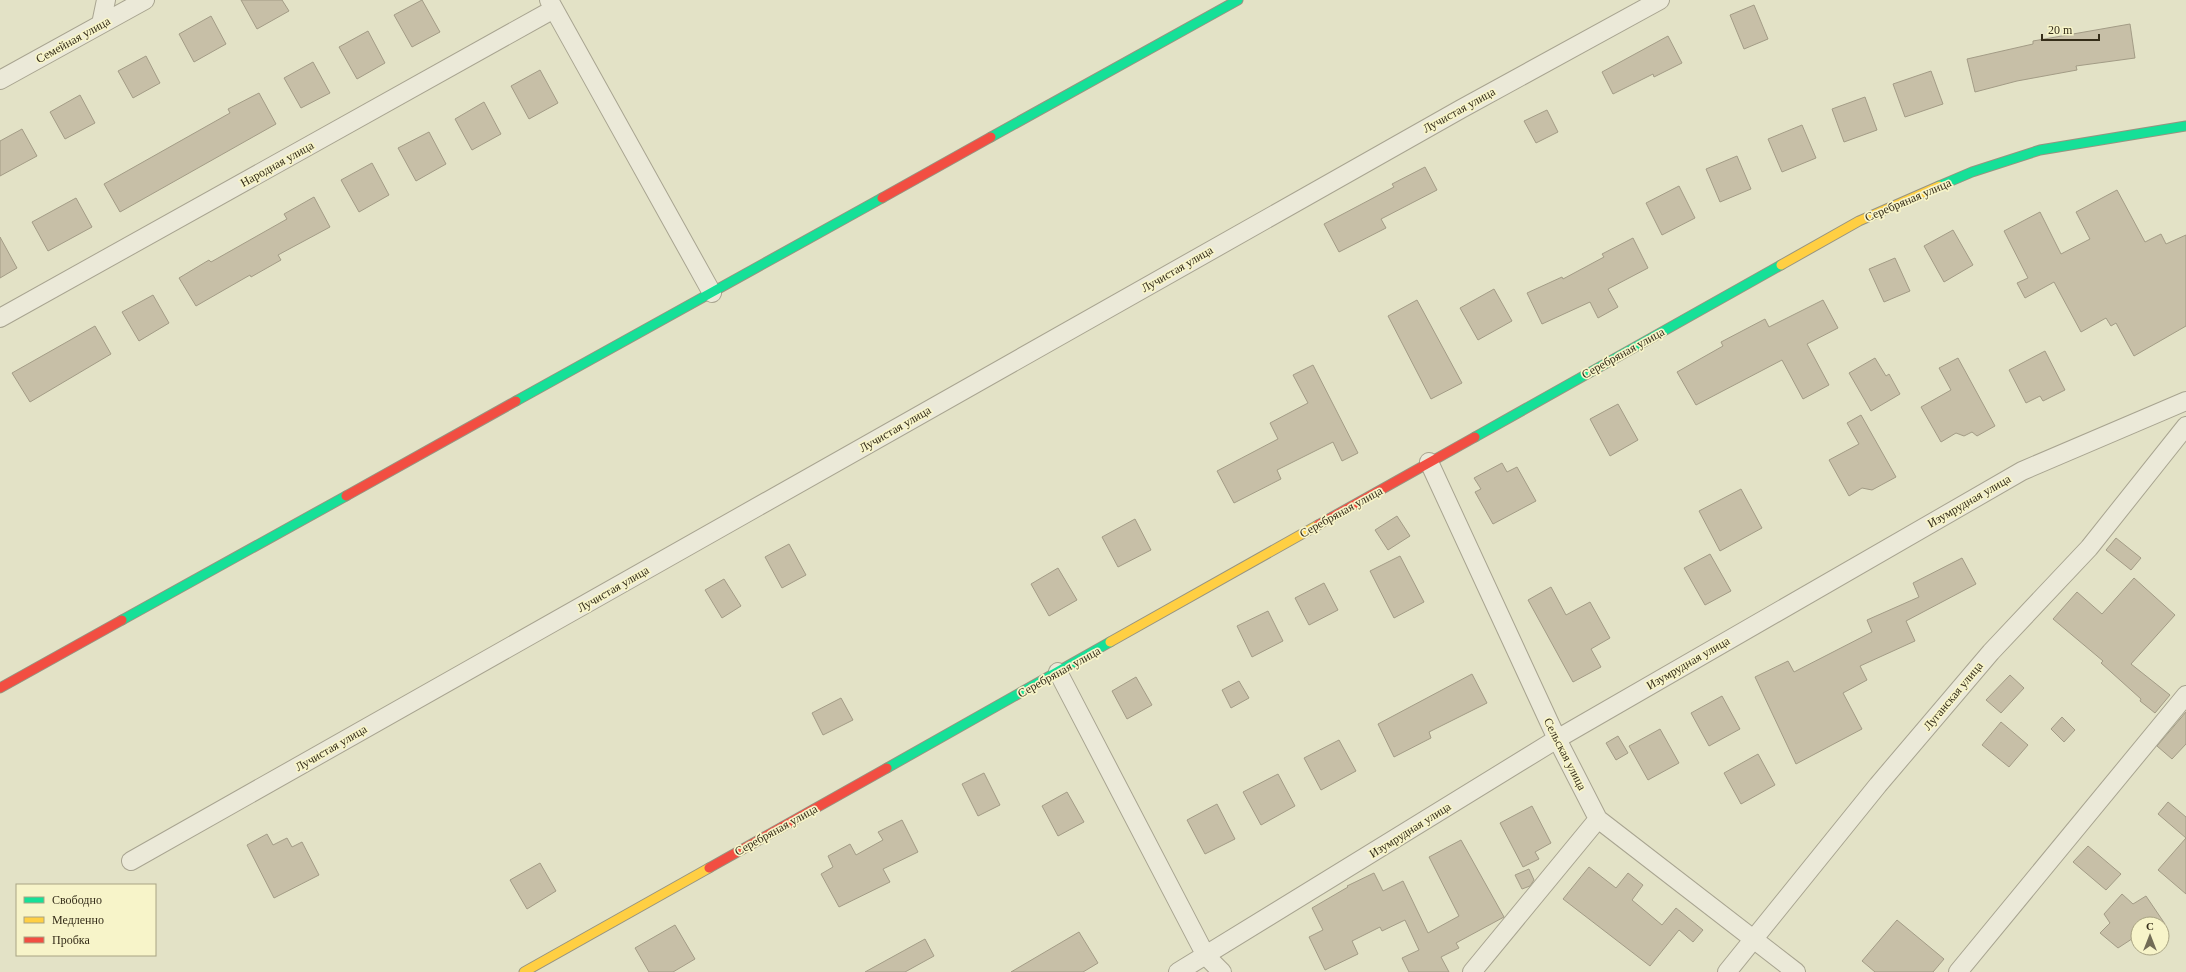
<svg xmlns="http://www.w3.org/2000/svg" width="2186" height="972" font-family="Georgia,serif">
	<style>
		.building { fill: #c7bfa7; stroke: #a39c86 }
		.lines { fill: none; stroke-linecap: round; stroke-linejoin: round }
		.street-casing { stroke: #a8a490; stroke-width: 20 }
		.fast-casing { stroke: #979480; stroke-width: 11 }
		.slow-casing { stroke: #979480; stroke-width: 11 }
		.jam-casing { stroke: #979480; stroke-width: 11 }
		.street { stroke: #ebe9d8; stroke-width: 18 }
		.fast { stroke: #16e098; stroke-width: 9 }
		.slow { stroke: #ffcf43; stroke-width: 9 }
		.jam { stroke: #f24e42; stroke-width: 9 }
		.labels { text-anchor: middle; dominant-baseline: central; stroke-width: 3.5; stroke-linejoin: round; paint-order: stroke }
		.street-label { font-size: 12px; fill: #352d19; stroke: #f7f4c9 }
	</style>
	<rect width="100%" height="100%" fill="#e3e2c6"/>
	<path class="building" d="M241,0H282L289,11L257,29Z
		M422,0L440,32L412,47L394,15Z
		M1754,5L1768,39L1744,49L1730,15Z
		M211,16L226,44L194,62L179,34Z
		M2130,24L2135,58L2076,66L2077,70L2017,81L1975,92L1967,59L2033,44V41Z
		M368,31L385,63L357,79L339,47Z
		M1668,36L1682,63L1654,77L1653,74L1613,94L1602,72Z
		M146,56L160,83L133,98L118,71Z
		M313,62L330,93L301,108L284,78Z
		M540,70L558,103L529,119L511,86Z
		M1931,71L1943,104L1905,117L1893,84Z
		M259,93L276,124L120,212L104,184L230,113L228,109Z
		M80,95L95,123L65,139L50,112Z
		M1865,97L1877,130L1844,142L1832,109Z
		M484,102L501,134L472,150L455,119Z
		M1547,110L1558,132L1536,143L1524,121Z
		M1802,125L1816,158L1782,172L1768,139Z
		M22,129L37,156L0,176V141Z
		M429,132L446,164L416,181L398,148Z
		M1737,156L1751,189L1720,202L1706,169Z
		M372,163L389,195L359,212L341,180Z
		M1425,167L1437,190L1381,219L1386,228L1339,252L1324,224L1394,187L1392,184Z
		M1679,186L1695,218L1662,235L1646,203Z
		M2117,190L2145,242L2161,234L2166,244L2186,235V326L2134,356L2116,323L2111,326L2106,318L2081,332L2054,282L2025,298L2017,283L2028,278L2004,231L2040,212L2061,254L2090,239L2076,212Z
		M314,197L330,227L278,255L281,260L251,277L250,275L196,306L179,278L209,260L211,262L287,219L284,214Z
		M76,198L92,227L48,251L32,222Z
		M1953,230L1973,265L1944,282L1924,246Z
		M0,237L17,268L0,278Z
		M1633,238L1648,268L1608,289L1618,307L1598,318L1590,302L1542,324L1527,293L1562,277L1563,279L1604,257L1602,254Z
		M1895,258L1910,291L1884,302L1869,269Z
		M1494,289L1512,321L1478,340L1460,308Z
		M153,295L169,323L139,341L122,312Z
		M1417,300L1462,383L1431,399L1388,316Z
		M1823,300L1838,328L1807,344L1829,385L1803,399L1782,360L1696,405L1677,372L1723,346L1721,342L1765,319L1769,327Z
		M95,326L111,354L30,402L12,373Z
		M2045,351L2065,390L2043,401L2040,396L2026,403L2009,370Z
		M1875,358L1886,376L1889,374L1900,394L1871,411L1849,373Z
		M1958,358L1995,426L1977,436L1972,432L1964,436L1956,433L1941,442L1921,407L1951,390L1939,368Z
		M1313,365L1358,453L1342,461L1333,442L1277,470L1281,479L1234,503L1217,471L1278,439L1270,423L1308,403L1293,375Z
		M1618,404L1638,440L1610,456L1590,419Z
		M1861,415L1896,477L1872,490L1862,488L1849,496L1829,460L1859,444L1847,423Z
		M1502,463L1507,472L1517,467L1536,501L1493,524L1475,492L1481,489L1474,478Z
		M1741,489L1762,528L1720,551L1699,511Z
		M1397,516L1410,536L1388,550L1375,530Z
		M1135,519L1151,550L1118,567L1102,537Z
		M2116,538L2141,558L2131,570L2106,550Z
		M789,544L806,575L782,588L765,557Z
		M1710,554L1731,591L1705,605L1684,568Z
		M1400,556L1424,602L1394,618L1370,571Z
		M1962,558L1976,584L1906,621L1915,641L1860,666L1867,680L1843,693L1862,729L1796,764L1755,677L1788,661L1794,672L1872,632L1867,620L1919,597L1913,583Z
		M1058,568L1077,600L1049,616L1031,584Z
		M2134,578L2175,615L2131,664L2170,695L2155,713L2140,701L2141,699L2101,663L2103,661L2053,619L2077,592L2102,614Z
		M724,579L741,606L722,618L705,590Z
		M1324,583L1338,610L1309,625L1295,598Z
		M1551,587L1566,615L1590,602L1610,638L1591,649L1601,667L1573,682L1528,600Z
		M1268,611L1283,641L1252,657L1237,626Z
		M1472,674L1487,703L1429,732L1431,738L1394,757L1378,724Z
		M2010,675L2024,688L2001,713L1986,700Z
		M1136,677L1152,705L1127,719L1112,691Z
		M1239,681L1249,698L1231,708L1222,690Z
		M1722,696L1740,729L1709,746L1691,713Z
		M841,698L853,720L823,735L812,713Z
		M2186,712V744L2172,759L2157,746Z
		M2062,717L2075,730L2064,742L2051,729Z
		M2001,722L2028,745L2009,767L1982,745Z
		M1660,729L1679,763L1648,780L1629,746Z
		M1618,736L1628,753L1616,760L1606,743Z
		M1339,740L1356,771L1321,790L1304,758Z
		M1758,754L1775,785L1741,804L1724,773Z
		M984,773L1000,805L978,816L962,784Z
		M1278,774L1295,806L1261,825L1243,792Z
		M1067,792L1084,822L1058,836L1042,806Z
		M2168,802L2186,817V894L2158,870L2186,838L2158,814Z
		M1217,804L1235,839L1205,854L1187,820Z
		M1532,806L1551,843L1535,852L1539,859L1523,867L1500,823Z
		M902,820L918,852L883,869L890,882L839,907L821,874L833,867L828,856L850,844L856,855L883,840L878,832Z
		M267,834L273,845L287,838L292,847L302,842L319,875L274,898L247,845Z
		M1461,840L1504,917L1456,943L1459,948L1441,957L1449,972H1409L1402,958L1419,950L1405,920L1382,931L1380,927L1352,941L1358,954L1325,970L1309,937L1323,930L1312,908L1348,887L1347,886L1374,873L1383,891L1403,881L1428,933L1459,916L1429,857Z
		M2088,846L2121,874L2106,890L2073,862Z
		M540,863L556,891L527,909L510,880Z
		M1589,867L1616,888L1628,873L1643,885L1632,900L1662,925L1676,908L1703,930L1693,942L1679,930L1650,966L1563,899Z
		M1529,869L1534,880L1530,886L1522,889L1515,875Z
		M2122,894L2133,904L2146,896L2165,924H2138V935L2118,948L2100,933L2110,923L2104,914Z
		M1897,920L1944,959L1933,972H1875L1862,961Z
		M675,925L695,959L673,972H649L635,948Z
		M1079,932L1098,963L1083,972H1011Z
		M925,939L934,956L905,972H865Z"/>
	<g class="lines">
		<g class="street-casing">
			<path id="street" d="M549,0L712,293
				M101,24L106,0
				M0,80L145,0
				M0,318L554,9
				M1429,462L1557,739L1598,819L1796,972
				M1058,672L1206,956L1222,972
				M131,861L1461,109L1660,0
				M1178,972L1557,739L2022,471L2186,401
				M1472,972L1598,819
				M1727,972L1878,785L1991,652L2089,548L2186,426
				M1958,972L2186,695"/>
		</g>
		<g class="fast-casing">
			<path id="fast" d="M991,137L1238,0
				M1939,186L1972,172L2040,150L2186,126
				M516,401L882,198
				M1475,437L1781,265
				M122,620L346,496
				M887,768L1110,642"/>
		</g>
		<g class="slow-casing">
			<path id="slow" d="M1781,265L1859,221L1939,186
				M1110,642L1318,525
				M524,972L709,868"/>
		</g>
		<g class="jam-casing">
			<path id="jam" d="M882,198L991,137
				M346,496L516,401
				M1318,525L1475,437
				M0,688L122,620
				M709,868L887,768"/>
		</g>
		<use href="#street" class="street"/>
		<use href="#fast" class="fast"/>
		<use href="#slow" class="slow"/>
		<use href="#jam" class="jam"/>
	</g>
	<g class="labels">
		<g class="street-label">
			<text transform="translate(73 40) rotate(-29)">Семейная улица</text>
			<text transform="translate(1459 110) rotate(-29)">Лучистая улица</text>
			<text transform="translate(277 164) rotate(-29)">Народная улица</text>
			<text transform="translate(1908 200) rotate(-23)">Серебряная улица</text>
			<text transform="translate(1177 269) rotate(-30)">Лучистая улица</text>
			<text transform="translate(1623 353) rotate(-29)">Серебряная улица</text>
			<text transform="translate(895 429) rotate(-30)">Лучистая улица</text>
			<text transform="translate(1969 501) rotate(-30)">Изумрудная улица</text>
			<text transform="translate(1341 512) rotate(-29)">Серебряная улица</text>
			<text transform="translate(613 589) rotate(-30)">Лучистая улица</text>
			<text transform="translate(1688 663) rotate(-30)">Изумрудная улица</text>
			<text transform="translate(1059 672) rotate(-29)">Серебряная улица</text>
			<text transform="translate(1953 696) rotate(-50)">Луганская улица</text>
			<text transform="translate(331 748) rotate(-30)">Лучистая улица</text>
			<text transform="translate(1565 754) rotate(63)">Сельская улица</text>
			<text transform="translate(776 830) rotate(-29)">Серебряная улица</text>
			<text transform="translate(1410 830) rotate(-32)">Изумрудная улица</text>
		</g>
	</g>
	<rect x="16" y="884" width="140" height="72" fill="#f7f4c9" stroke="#a9a483"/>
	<rect x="24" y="897" width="20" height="6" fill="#16e098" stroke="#a9a483"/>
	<text x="52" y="904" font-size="12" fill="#352d19">Свободно</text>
	<rect x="24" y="917" width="20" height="6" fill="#ffcf43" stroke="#a9a483"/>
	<text x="52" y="924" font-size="12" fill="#352d19">Медленно</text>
	<rect x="24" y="937" width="20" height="6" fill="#f24e42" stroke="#a9a483"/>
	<text x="52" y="944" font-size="12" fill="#352d19">Пробка</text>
	<g transform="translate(2150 936)"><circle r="19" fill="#f7f4c9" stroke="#a9a483"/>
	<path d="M0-3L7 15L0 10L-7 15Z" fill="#726c56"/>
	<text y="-6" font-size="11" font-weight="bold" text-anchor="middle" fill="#352d19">С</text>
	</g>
	<path d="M2042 34v6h57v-6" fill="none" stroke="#352d19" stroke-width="2"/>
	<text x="2048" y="34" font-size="12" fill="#352d19" stroke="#f7f4c9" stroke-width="3" paint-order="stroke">20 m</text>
</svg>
